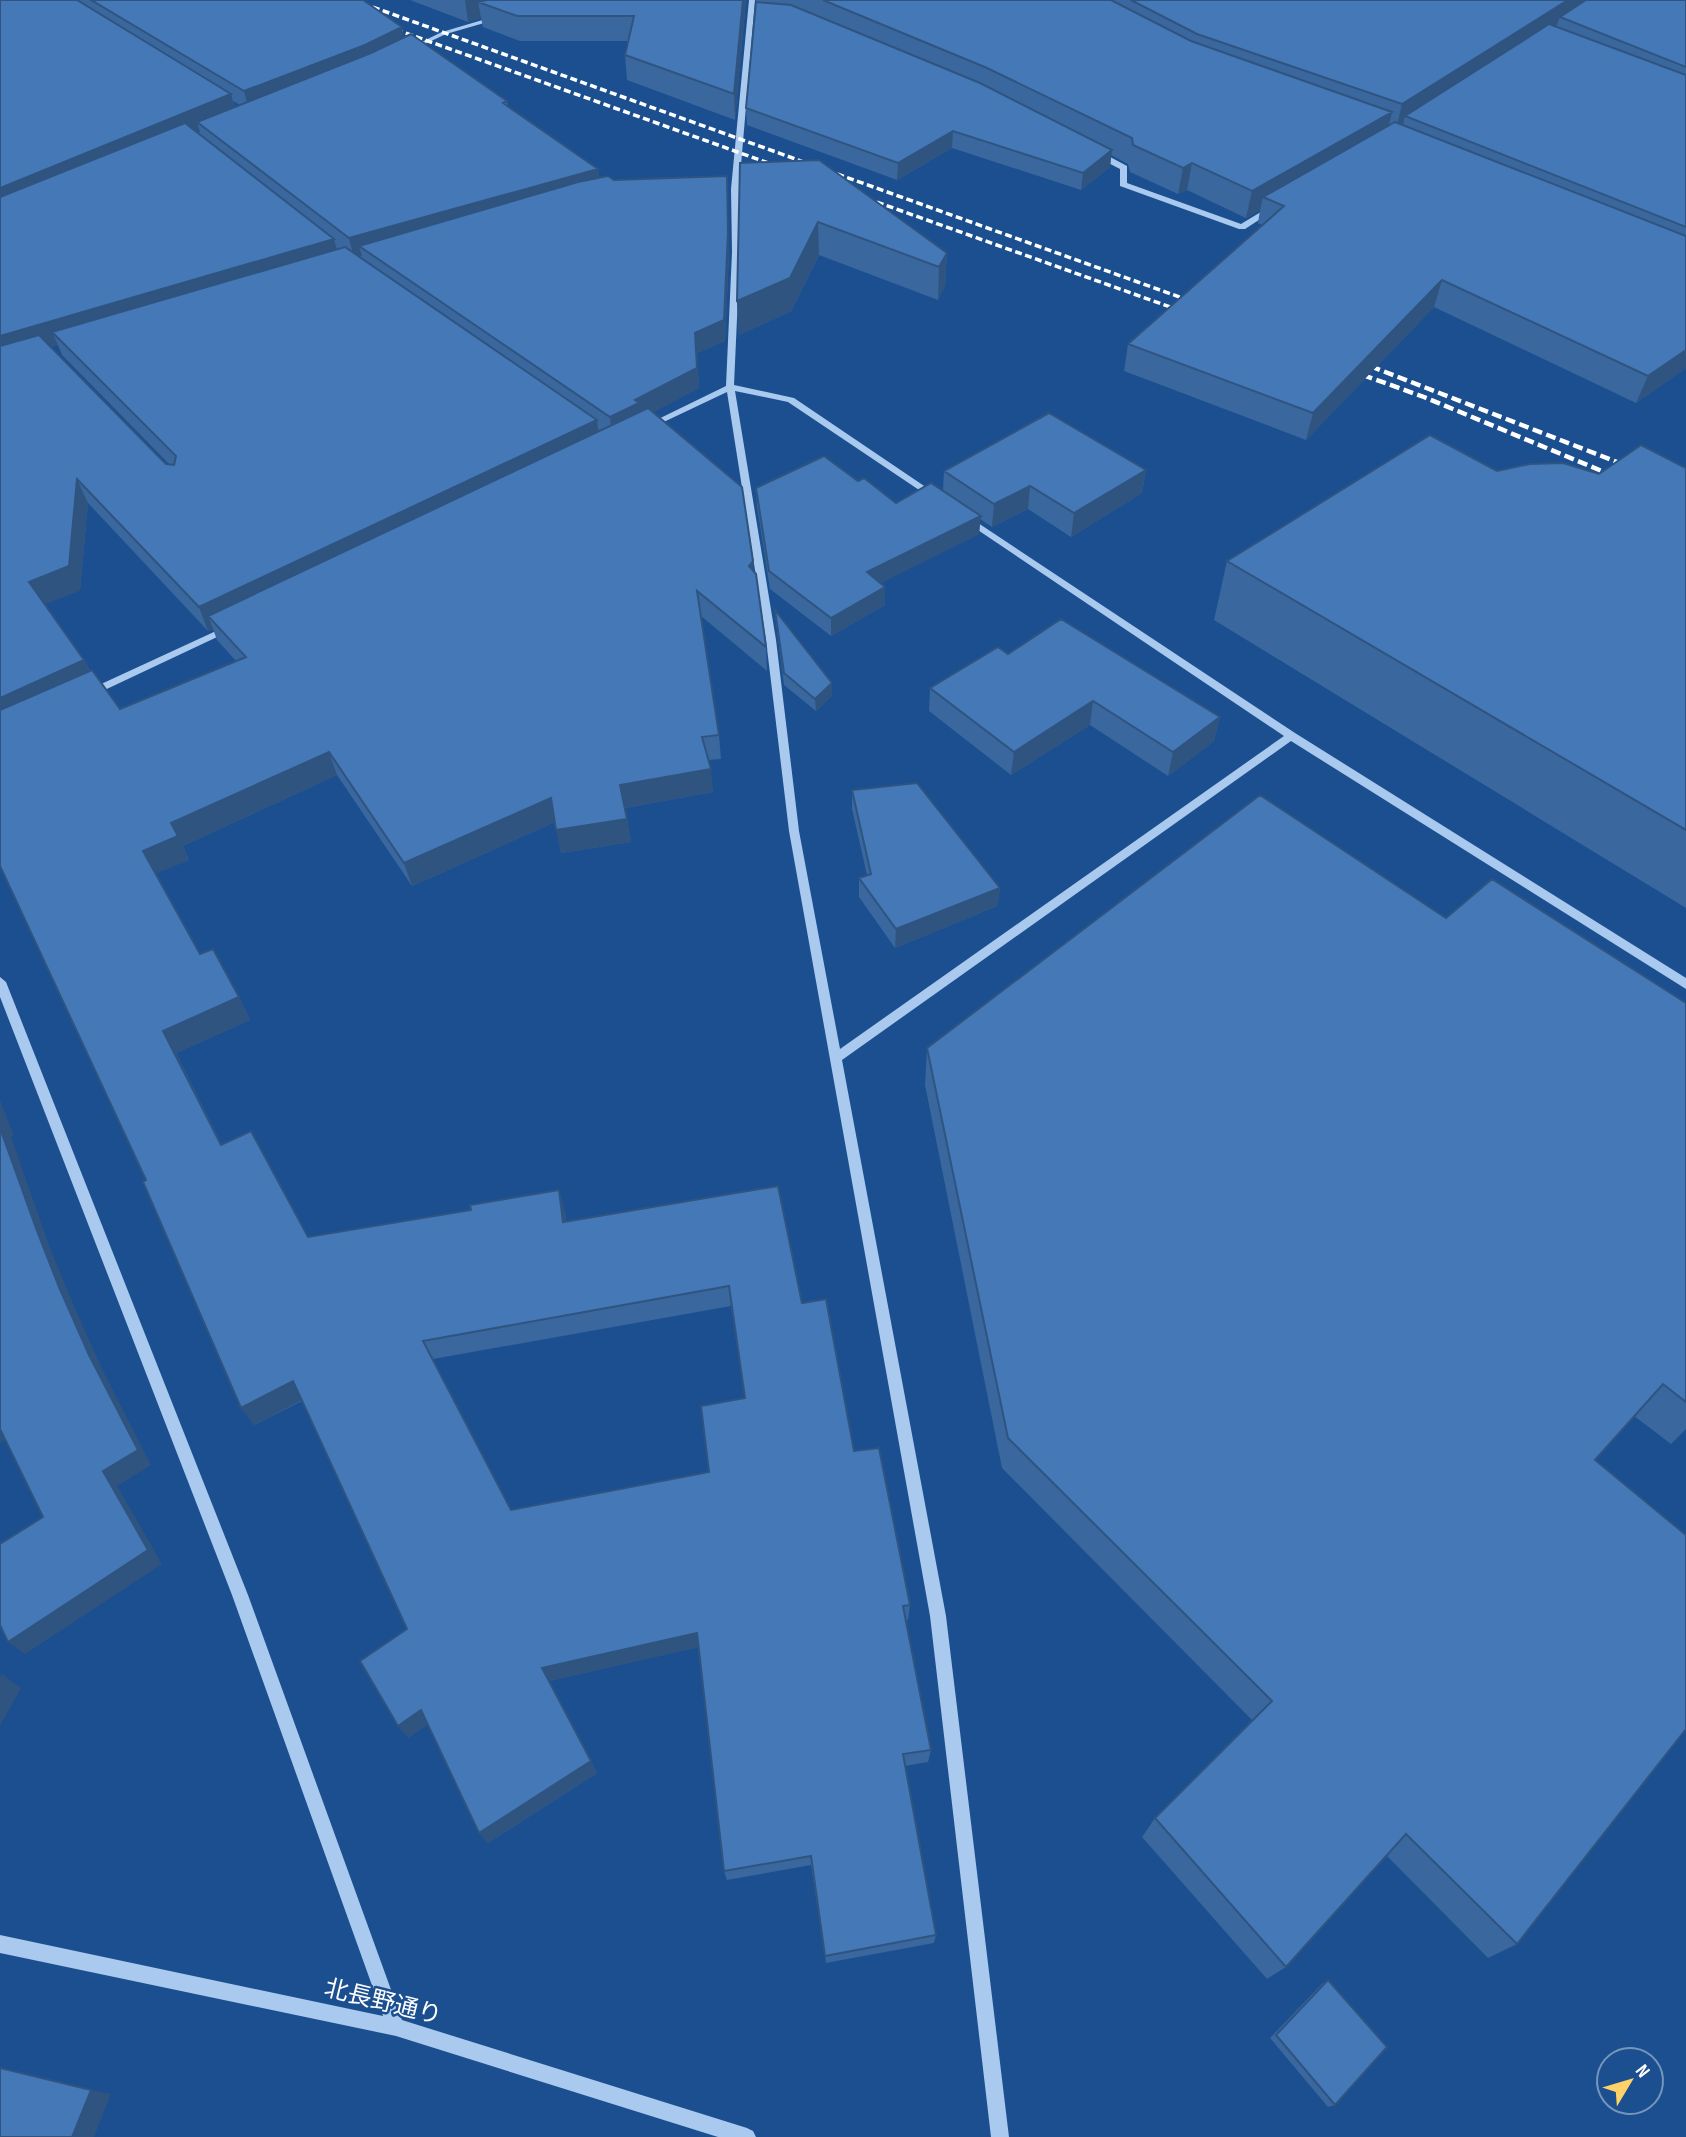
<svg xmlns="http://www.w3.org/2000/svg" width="1686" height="2137" font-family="'Sofia Sans Condensed','Noto Sans JP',sans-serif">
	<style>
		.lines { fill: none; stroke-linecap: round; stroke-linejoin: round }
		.minor { fill: #a9c9ee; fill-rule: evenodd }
		.rail-far1 { stroke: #fff; stroke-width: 3.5; stroke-dasharray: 7 3.5; stroke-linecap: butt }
		.rail { stroke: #fff; stroke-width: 4.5; stroke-dasharray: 10 4.5; stroke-linecap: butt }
		.wall { fill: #3a679d; fill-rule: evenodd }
		.shaded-wall { fill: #305480 }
		.building { fill: #4478b7; stroke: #305480; stroke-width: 2; fill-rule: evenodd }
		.labels { text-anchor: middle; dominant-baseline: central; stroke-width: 5; stroke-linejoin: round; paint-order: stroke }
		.near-street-label { font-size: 24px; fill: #fff; stroke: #1b4f8f }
	</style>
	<rect width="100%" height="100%" fill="#1b4f8f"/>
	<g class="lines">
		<path class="minor" d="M749,0H755L739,189L740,252L734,385L794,398L939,496L937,498H931L788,402L735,391L776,640L799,831L840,1049L1284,736L963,520V516L966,515L1295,733L1686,978V989L1291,741L842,1060L946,1616L1009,2137H991L930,1616L789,831L766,640L727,392L651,428L644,426L726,386L732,252L731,189Z
			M496,16L499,18L498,19L446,34L410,51L405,50L442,32Z
			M1093,151H1099L1127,166V183L1241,224L1269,207L1276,209L1245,229H1239L1120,186V169L1093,155Z
			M229,625L232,626V630L94,695H86L85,693L86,691Z
			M0,977L6,982L248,1595L402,2020L747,2128L753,2131L756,2137H718L396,2036L0,1953V1935L383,2016L232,1595L0,997Z"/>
		<path class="rail-far1" d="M353,0L1199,304
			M386,26L785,169
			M857,195L1187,313"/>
		<path class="rail" d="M1357,361L1635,469
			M1349,370L1424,397L1621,479"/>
	</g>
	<path class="wall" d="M0,0H363L404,37L507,101L508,106L598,169L599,178L614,180L727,176L729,252L725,341L697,353L699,388L653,412L754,572L766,647L767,671L701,616L719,735L721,759L708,760L713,792L625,808L631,842L561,853L555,822L412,886L337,775L183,846L189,860L156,873L200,954L239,997L250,1020L176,1053L222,1145L308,1237L565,1211L566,1221L802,1303L854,1451L910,1605L908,1620H905L931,1750L928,1762L905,1766L936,1935L934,1943L826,1963L811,1865L727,1880L724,1871L698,1647L549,1681L597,1773L488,1843L479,1833L428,1724L408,1738L407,1629L302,1401L254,1425L146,1180L0,866ZM233,101L240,105L235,107ZM58,345L62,355L169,464H166L51,347ZM88,503L208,631L213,629L217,640L236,661L120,709L90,671L84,660L45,604L80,590ZM731,1306L745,1399L709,1472L511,1510L433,1359Z
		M410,0H746L735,120L627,80L625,55L628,41H520L483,27L481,18L468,22Z
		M756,0H1686V368L1636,403L1434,307L1306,440L1124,371L1128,344L1262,225L1258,223L1260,210L1246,218L1187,190L1178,194L1130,172L1128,164L1111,155L1110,167L1081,190L952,148L897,180L747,125L746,108Z
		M740,163L947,253L945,286L938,300L819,255L791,311L739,335L737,301Z
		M1686,468V908L1214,620L1227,561L1497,471L1599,474Z
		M1146,470L1142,493L1071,537L1028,509L992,527L980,519L979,534L880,583L885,587V605L831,636L770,589L757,506L756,488L858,481L896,503L943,491L944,471Z
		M775,610L832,683V695L816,711L784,685L776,622Z
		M1008,654L1220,717L1214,741L1168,776L1090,725L1011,775L929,711L930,688Z
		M852,790L1000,888L997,906L895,948L859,897V878L867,875L852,809Z
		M1446,918L1686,1003V1429L1671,1444L1634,1416L1595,1460L1517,1944L1488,1958L1387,1856L1286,1967L1267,1979L1142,1837L1155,1818L1252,1720L1002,1468L925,1085L927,1048Z
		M1328,1980L1335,2105L1328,2107L1270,2038L1322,1984Z"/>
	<path class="shaded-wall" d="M465,0H496L478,2L481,18L468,22Z
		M743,0H746L735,120L734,94Z
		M1568,0H1599L1560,17L1556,27L1405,116L1403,125L1396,130L1402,104Z
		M402,27L406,47L249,111L244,91Z
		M231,94L237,117L197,122L200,132L0,215V188Z
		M1392,112L1386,138L1263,197L1260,210L1246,218L1252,191Z
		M953,131L952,148L897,180L898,163Z
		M1112,150L1110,167L1081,190L1083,173Z
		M1192,163L1187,190L1178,194L1183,168Z
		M598,169L600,188L359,246L362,256L354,258L349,238Z
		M727,176L729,252L725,341L697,353L699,388L641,419L612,438L610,417L635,400L695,333Z
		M818,222L819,255L791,311L739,335L737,301Z
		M334,239L340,262L52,332L58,345L0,362V336Z
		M947,253L945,286L938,300L939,267Z
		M1442,280L1434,307L1306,440L1313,413Z
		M1686,350V368L1636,403L1648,376Z
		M597,420L600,444L208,616L213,629L208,631L199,607Z
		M1146,470L1142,493L1071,537L1074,513Z
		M77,479L88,503L80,590L41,606L29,582Z
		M1030,486L1028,509L992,527L994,504Z
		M981,516L979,534L867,590V572Z
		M753,561L755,585L749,566Z
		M885,587V605L831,636V618Z
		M84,660L96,684L0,728V698Z
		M832,683V695L816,711L815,699Z
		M1093,701L1090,725L1011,775L1014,752Z
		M1220,717L1214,741L1168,776L1173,752Z
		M329,752L337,775L183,846L189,860L155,874L143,851L171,823Z
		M711,769L713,792L624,808L620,785Z
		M551,798L555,822L412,886L404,863Z
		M627,819L631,842L561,853L556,830Z
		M1000,888L997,906L895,948L896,929Z
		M239,997L250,1020L176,1053L232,1166L221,1145L163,1031Z
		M0,1100L14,1136L11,1137L50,1248L73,1304L103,1371L151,1465L117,1486L162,1564L25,1654L8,1642L103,1471L89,1355L59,1287L37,1231L0,1128Z
		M559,1190L565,1211L568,1242L563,1222Z
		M293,1381L304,1399L254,1425L241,1408Z
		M0,1424L12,1436L0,1443Z
		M697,1633L700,1647L549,1681L542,1668Z
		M2,1674L21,1688L0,1726V1677Z
		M421,1710L431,1722L408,1738L398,1726Z
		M591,1761L597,1773L488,1843L479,1833Z
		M91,2090L111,2094L94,2137H72Z"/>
	<path class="building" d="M0,0H77L231,94L0,188Z
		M91,0H363L402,27L365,45L244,91Z
		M487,0H743L734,94L625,55L634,16H517L478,2Z
		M823,0H1111L1191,41L1392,112L1252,191L1192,163L1183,168L1133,145L1132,138L987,68Z
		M1131,0H1568L1402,104L1197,34Z
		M1586,0H1686V67L1560,17Z
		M756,2L791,5L980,83L1112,150L1083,173L953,131L898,163L746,108Z
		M1549,24L1686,75V227L1405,116Z
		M411,34L507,101L503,103L598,169L349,238L197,122L371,53Z
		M1395,122L1686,236V350L1648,376L1442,280L1313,413L1128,344L1284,206L1263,197Z
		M185,123L334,239L0,336V197Z
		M819,160L947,253L939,267L818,222L790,278L737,301L740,163Z
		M608,176L614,180L727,176L728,232L724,320L695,333L697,368L635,400L639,403L610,417L359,246L578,182Z
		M345,247L597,420L199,607L77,479L69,566L29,582L84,660L0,698V346L39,335L166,464L174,465L176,456L52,332Z
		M648,408L742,487L753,561L749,566L756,574L766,647L697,591L719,735L702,737L711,769L620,785L627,819L556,830L551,798L404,863L329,752L171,823L178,836L143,851L200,954L213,949L239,997L163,1031L221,1145L251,1131L308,1237L471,1210L470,1205L559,1190L563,1222L778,1186L802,1303L826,1299L854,1451L879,1448L910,1605L903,1606L931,1750L903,1754L936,1935L825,1956L811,1856L724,1871L697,1633L542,1668L591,1761L479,1833L421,1710L398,1726L360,1661L407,1629L293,1381L241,1408L143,1182L146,1180L0,866V710L92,670L120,709L246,657L208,616ZM729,1286L745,1398L701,1406L709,1472L511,1510L423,1341Z
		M1049,413L1146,470L1074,513L1030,486L994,504L944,471Z
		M1430,435L1497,471L1530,464L1563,463L1599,474L1641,445L1686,468V830L1227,561Z
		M824,456L858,481L864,478L896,503L931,483L981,516L867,572L885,587L831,618L769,571L756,488Z
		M775,610L832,683L815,699L784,673Z
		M1061,619L1220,717L1173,752L1093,701L1014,752L930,688L998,647L1008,654Z
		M917,783L1000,888L896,929L859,878L871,874L852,790Z
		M1260,795L1446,918L1492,879L1686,1003V1402L1663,1384L1595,1460L1686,1535V1729L1517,1944L1406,1834L1286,1967L1155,1818L1272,1701L1008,1438L927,1048Z
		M0,1128L37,1231L59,1287L89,1355L138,1450L103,1471L148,1550L8,1642L0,1625V1544L43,1517L0,1429Z
		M1328,1980L1387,2047L1335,2105L1276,2035Z
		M0,2068L91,2090L72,2137H0Z"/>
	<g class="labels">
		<g class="near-street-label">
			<text transform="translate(383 2002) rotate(14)">北長野通り</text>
		</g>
	</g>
	<g transform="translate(1630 2081) rotate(52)"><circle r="33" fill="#1b4f8f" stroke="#7695bc" stroke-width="2"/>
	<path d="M0-5L12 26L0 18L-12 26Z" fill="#ffd166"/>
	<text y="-10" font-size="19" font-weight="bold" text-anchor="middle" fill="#ffffff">N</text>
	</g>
</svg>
